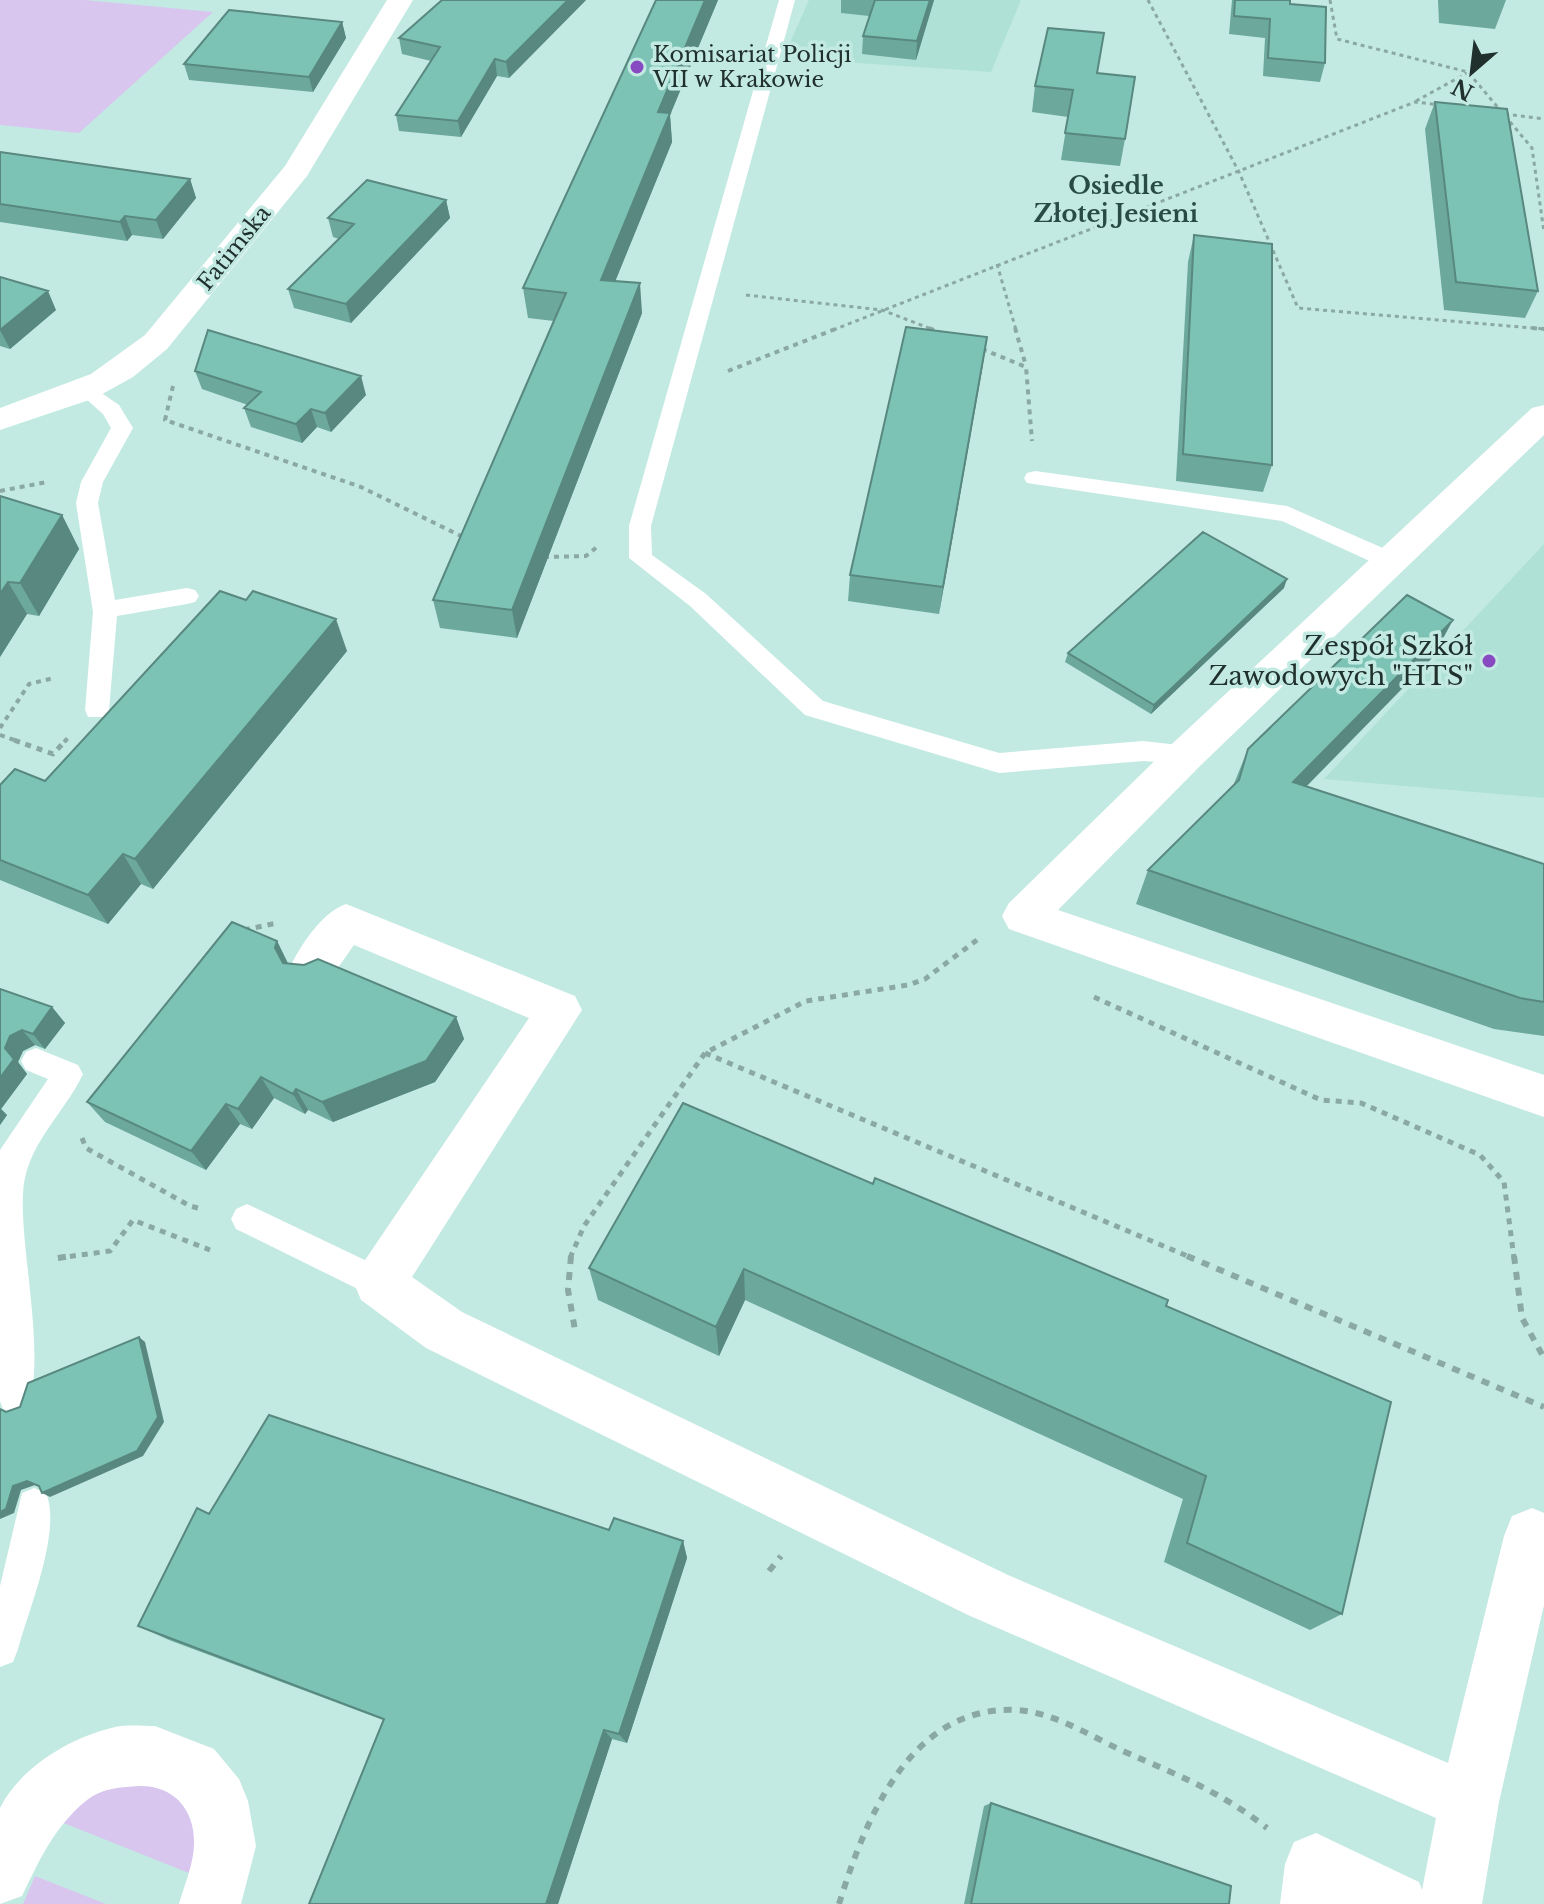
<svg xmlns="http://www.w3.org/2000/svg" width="1544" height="1904" font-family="'Libre Baskerville',serif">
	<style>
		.built { fill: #b0e1d6 }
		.green { fill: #d8c6ef }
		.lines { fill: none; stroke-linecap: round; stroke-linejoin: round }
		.path-far3 { stroke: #8aa9a2; stroke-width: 3; stroke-dasharray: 4 4; stroke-linecap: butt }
		.path-far2 { stroke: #8aa9a2; stroke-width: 4; stroke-dasharray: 5 5; stroke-linecap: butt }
		.path-far1 { stroke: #8aa9a2; stroke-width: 5; stroke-dasharray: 6 6; stroke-linecap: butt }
		.path { stroke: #8aa9a2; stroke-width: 6; stroke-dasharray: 8 8; stroke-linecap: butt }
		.service { fill: #fff; fill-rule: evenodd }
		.minor { fill: #fff; fill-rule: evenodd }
		.wall { fill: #6ca89c }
		.shaded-wall { fill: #58887f }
		.building { fill: #7dc3b5; stroke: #58887f; stroke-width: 2 }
		.poi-dot { fill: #884ac0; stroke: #c3eae2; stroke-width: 3 }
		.labels { text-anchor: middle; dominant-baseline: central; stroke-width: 7; stroke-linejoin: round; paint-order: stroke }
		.far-poi-label { font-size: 22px; fill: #20302c; stroke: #c3eae2; text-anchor: start }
		.far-street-label { font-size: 22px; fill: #20302c; stroke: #c3eae2 }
		.far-neighbourhood-label { font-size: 24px; font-weight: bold; fill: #294b45; stroke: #c3eae2 }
		.poi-label { font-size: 26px; fill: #20302c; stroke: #c3eae2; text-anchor: end }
	</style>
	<rect width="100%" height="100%" fill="#c3eae2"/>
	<path class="built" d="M809,0H1021L991,72L783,58Z
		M1544,544V798L1324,779Z"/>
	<path class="green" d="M0,0H85L213,12L79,133L0,125Z
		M135,1779L174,1793L192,1818L202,1846L194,1875L61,1822L74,1802Z
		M35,1876L106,1904H23Z"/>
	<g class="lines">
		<path class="path-far3" d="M1148,0L1239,172L1298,308L1544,329
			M1330,0L1337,39L1468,72L1532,148L1544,232
			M1416,101L1467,73
			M1505,114L1544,119
			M997,264L1016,330
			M746,295L882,310L934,330
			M833,330L1415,102L1439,105"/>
		<path class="path-far2" d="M929,328L939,332
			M1015,328L1026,366
			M1532,328L1544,329
			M982,349L1026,367L1032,441
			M728,371L838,328
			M173,386L165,420L361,487L465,538
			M0,491L47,482
			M544,557L586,556L598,546
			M0,728L29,684L54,678
			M0,735L20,742
			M64,742L71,735"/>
		<path class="path-far1" d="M14,740L53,754L66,740
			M244,930L277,923
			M1094,997L1321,1100L1361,1103L1480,1155L1504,1182L1514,1258
			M705,1053L1192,1258
			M82,1138L86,1148L190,1206L202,1209
			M58,1258L110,1251L133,1220L210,1250
			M570,1258L584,1226L705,1053L806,1001L908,985L925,979L977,940"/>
		<path class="path" d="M571,1256L568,1290L575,1330
			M1187,1256L1544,1407
			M1514,1256L1522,1318L1544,1358
			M58,1258L70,1256
			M769,1571L781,1556
			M839,1904C865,1820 910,1705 1016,1710C1054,1712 1090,1736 1123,1751C1179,1776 1218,1790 1267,1828"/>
		<path class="service" d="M779,0H795L651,526L652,555L706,594L823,701L999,753L1143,741L1196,747L1200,754L1196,761L1187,764L1143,761L999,773L805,715L690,606L629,558V526Z
			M87,383L119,405L133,428L103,482L98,503L115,600L187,588L195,590L199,596L195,602L187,604L117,616L109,710L106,717H88L85,710L93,612L76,503L81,482L111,428L103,414L76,390Z
			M1035,471L1287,506L1401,556L1405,562L1393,570L1385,568L1282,521L1027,483L1024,478L1027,473Z
			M36,1048L78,1065L83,1074C63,1116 25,1145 23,1194C20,1251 47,1359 27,1409L15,1414L3,1409L0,1401V1150L48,1079L26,1070L21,1061L26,1052Z
			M247,1204L390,1272L395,1283L390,1294L379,1298L368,1294L236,1229L231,1219L236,1209Z
			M34,1488L46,1493C62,1530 29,1609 18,1649L13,1662L0,1667V1586L22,1493Z"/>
		<path class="minor" d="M387,0H413L307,176L167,349L133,377L95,398L0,430V408L91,374L145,335L285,166Z
			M1544,405V435L1201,765L1058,910L1544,1075V1117L1009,929L1002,916L1009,903L1173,743L1532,408Z
			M346,904L575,996L582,1010L412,1277L462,1312L1008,1575L1448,1763L1504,1536L1512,1516L1532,1508L1544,1513V1605L1499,1802L1482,1904H1280L1285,1864L1294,1842L1316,1833L1419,1882L1422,1890L1436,1818L968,1615L426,1348L361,1300L354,1283L361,1266L529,1018L354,945C337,968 327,993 295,982L289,969C301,945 321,913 346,904Z
			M155,1726L214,1749L239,1779L248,1801L256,1846L241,1904H179C184,1886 194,1863 194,1844C195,1810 174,1785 139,1786C121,1787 102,1788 87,1800C54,1827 40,1859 22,1896L0,1904V1808C20,1768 68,1739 111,1728C124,1724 141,1726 155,1726Z"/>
	</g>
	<path class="wall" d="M586,0L509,78L497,76L461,137L399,131L396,115L431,61L402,54L399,38Z
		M656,0H718L670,115L672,142L615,281L642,313L517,638L440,628L433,600L554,321L528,318L523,288Z
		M841,0H934L916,60L862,54L863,36L869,16L841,13Z
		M1232,0H1290V4L1325,63L1320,82L1263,76L1265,38L1229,34Z
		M1438,0H1506L1495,29L1439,23Z
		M342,22L346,38L313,92L189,80L184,64Z
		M1097,73L1125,139L1120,166L1061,160L1068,117L1032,112L1035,86Z
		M1435,102L1538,291L1525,318L1444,310L1425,129Z
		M0,152L190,179L196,198L163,239L132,235L127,241L0,222Z
		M446,200L450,218L351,323L294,308L288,289L339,239L333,237L328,218Z
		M1194,235L1272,465L1263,492L1176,481L1188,262Z
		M0,277L56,310L10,349L0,346Z
		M983,364L939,614L848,601L850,575Z
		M195,371L366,395L331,432L317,427L302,443L251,427L244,408L248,405L202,389Z
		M0,496L62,515L79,549L39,616L27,614L0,657Z
		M1284,588L1151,714L1065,662L1068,653Z
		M347,651L153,889L141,884L108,924L0,880V785L45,781Z
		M1433,657L1306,787L1544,864V1036L1494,1029L1136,904L1148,870L1233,786L1248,749Z
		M277,941L288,963L456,1017L464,1039L435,1082L333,1122L308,1110L305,1114L274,1098L252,1129L240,1124L206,1170L105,1122L87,1102Z
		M0,989L52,1007L65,1023L45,1049L35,1045L23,1051L18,1062L27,1074L1,1109L7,1115L0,1125Z
		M873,1184L1166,1306L1342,1614L1310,1630L1164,1562L1183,1499L745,1300L719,1356L598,1300L589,1268Z
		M209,1514L609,1530L683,1541L687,1558L627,1743L612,1739L558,1904H309L383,1720L169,1640L138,1626Z
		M991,1803L1229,1904H964L984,1806Z"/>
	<path class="shaded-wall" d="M568,0H586L509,78L506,62Z
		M705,0H718L670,115L672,142L604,309L601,280L658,112Z
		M930,0H934L916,60L917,41Z
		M342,22L346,38L313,92L309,77Z
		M495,59L497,76L461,137L458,121Z
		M190,179L196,198L163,239L156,220Z
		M446,200L450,218L351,323L346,304Z
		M125,216L132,235L127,241L120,222Z
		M640,283L642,313L517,638L512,610Z
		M48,291L56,310L10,349L0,330Z
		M987,337L983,364L939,614L943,587Z
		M361,376L366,395L331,432L325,413Z
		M311,409L317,427L302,443L296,424Z
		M62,515L79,549L39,616L20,583Z
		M1287,579L1284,588L1151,714L1154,705Z
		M8,582L27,614L0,657V594Z
		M336,619L347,651L153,889L135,859Z
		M1453,620L1433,657L1276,817L1293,782Z
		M123,854L141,884L108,924L88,895Z
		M277,941L288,964L286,970L275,948Z
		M52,1007L65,1023L45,1049L33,1034Z
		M456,1017L464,1039L435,1082L333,1122L322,1102Z
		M22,1030L35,1045L23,1051L18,1062L27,1074L1,1109L7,1115L0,1125V1078L5,1048L10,1036Z
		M261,1077L274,1098L252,1129L238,1109Z
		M296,1089L308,1110L305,1114L293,1094Z
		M226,1104L240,1124L206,1170L191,1151Z
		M744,1269L745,1300L719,1356L716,1327Z
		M139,1337L145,1342L164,1422L143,1456L50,1497L42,1493Z
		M27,1481L35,1485L21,1490L14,1513L0,1519V1512L13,1486Z
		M683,1541L687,1558L627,1743L619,1734Z
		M604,1730L612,1739L558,1904H546Z"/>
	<path class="building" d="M442,0H568L506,62L495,59L458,121L396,115L440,47L399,38Z
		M656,0H705L658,112L670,113L601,280L640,283L512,610L433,600L566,293L523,288Z
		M875,0H930L917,41L863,36Z
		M1235,0H1290V4L1326,7L1325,63L1268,58L1270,19L1234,16Z
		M229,10L342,22L309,77L184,64Z
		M1048,28L1104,33L1097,73L1135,77L1125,139L1065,133L1073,90L1035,86Z
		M1435,102L1507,109L1538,291L1456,282Z
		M0,152L190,179L156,220L125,216L120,222L0,204Z
		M367,180L446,200L346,304L288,289L354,224L328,218Z
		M1194,235L1272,244V465L1183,454Z
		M0,277L48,291L0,330Z
		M906,327L987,337L943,587L850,575Z
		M208,330L361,376L325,413L311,409L296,424L244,408L261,392L195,371Z
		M0,496L62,515L20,583L8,582L0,594Z
		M1203,532L1287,579L1154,705L1068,653Z
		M220,591L246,600L253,591L336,619L135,859L123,854L88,895L0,860V785L15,769L45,781Z
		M1407,595L1453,620L1293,782L1544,864V1002L1520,998L1148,870L1239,780L1248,749Z
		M232,922L277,941L275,948L283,963L304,965L318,959L456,1017L426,1061L322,1102L296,1089L293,1094L261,1077L238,1109L226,1104L191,1151L87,1102Z
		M0,989L52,1007L33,1034L22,1030L10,1036L5,1048L14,1059L0,1078Z
		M683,1103L873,1184L875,1178L1054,1252L1168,1300L1166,1306L1391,1402L1342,1614L1187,1543L1206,1476L744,1269L716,1327L589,1268Z
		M139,1337L158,1417L137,1451L42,1493L39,1486L27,1481L13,1486L6,1509L0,1512V1409L6,1412L20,1407L28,1383Z
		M269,1415L609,1530L614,1518L683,1541L619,1734L604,1730L546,1904H309L384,1719L138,1626L197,1508L209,1514Z
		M991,1803L1231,1886L1229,1904H971Z"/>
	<g class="poi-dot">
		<circle cx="637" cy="67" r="8"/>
		<circle cx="1489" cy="661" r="8"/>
	</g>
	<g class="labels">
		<g class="far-poi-label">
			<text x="653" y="54">Komisariat Policji<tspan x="653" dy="25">VII w Krakowie</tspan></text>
		</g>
		<g class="far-street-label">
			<text transform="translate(234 248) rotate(-51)">Fatimska</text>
		</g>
		<g class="far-neighbourhood-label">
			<text x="1116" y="185">Osiedle<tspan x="1116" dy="28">Złotej Jesieni</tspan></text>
		</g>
		<g class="poi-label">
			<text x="1473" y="646">Zespół Szkół<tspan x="1473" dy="30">Zawodowych "HTS"</tspan></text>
		</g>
	</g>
	<g transform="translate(1472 72) rotate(208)" stroke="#c3eae2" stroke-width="6" paint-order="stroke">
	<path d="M0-6L14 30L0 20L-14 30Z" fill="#20302c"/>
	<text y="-12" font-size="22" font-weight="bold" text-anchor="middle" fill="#20302c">N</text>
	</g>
</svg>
